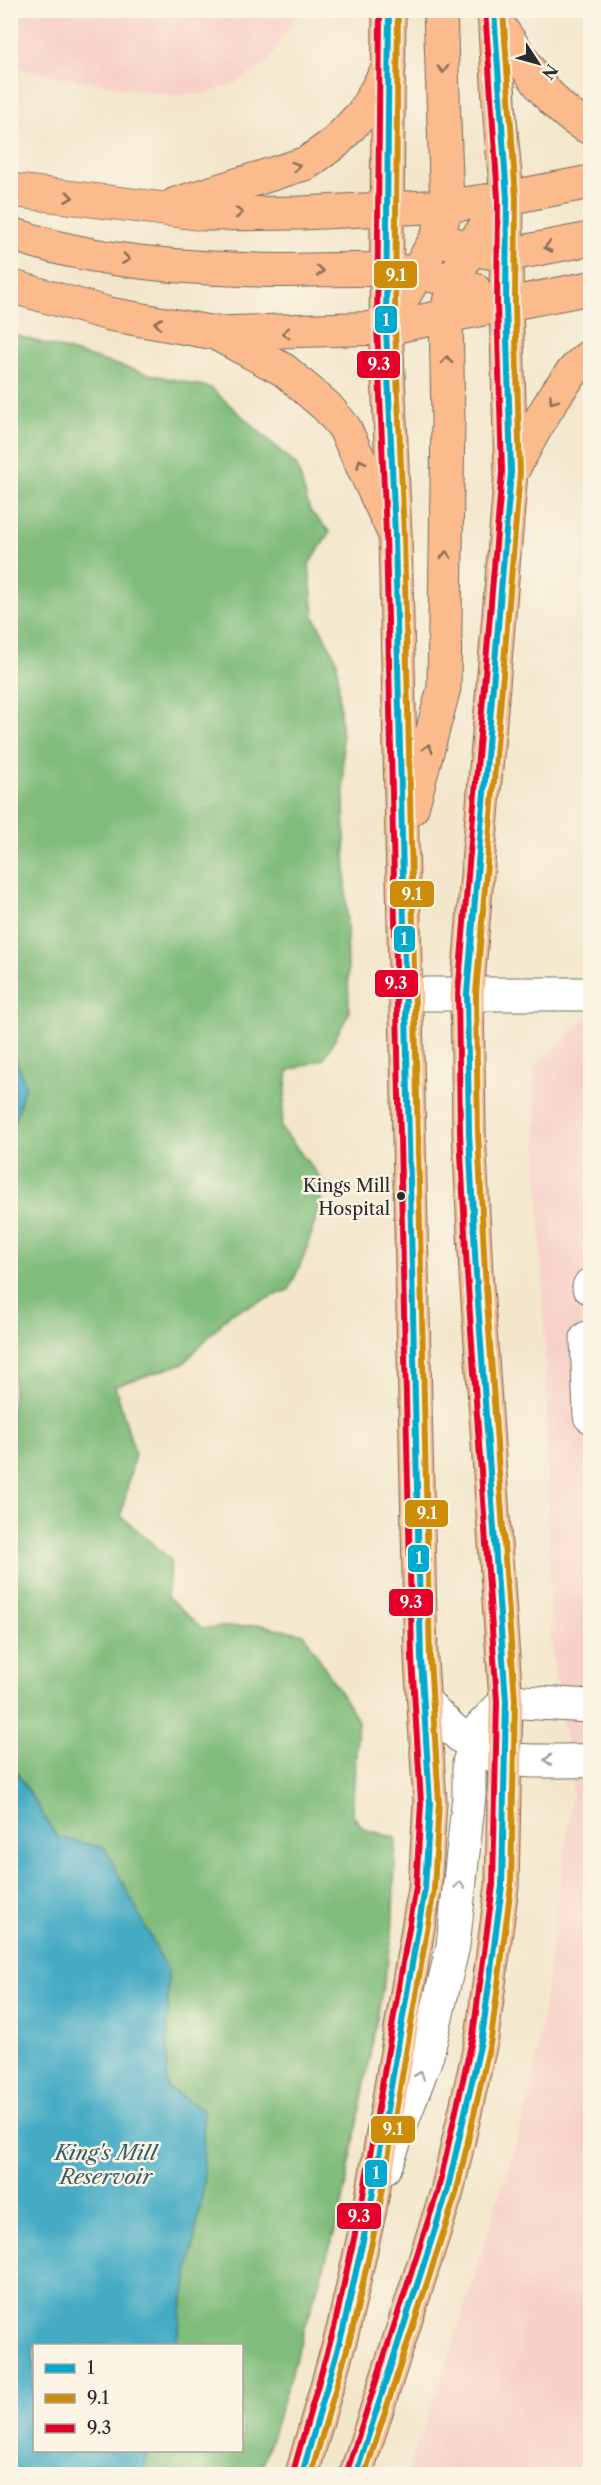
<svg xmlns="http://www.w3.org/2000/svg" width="601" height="2485" font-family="'Libre Caslon Text',serif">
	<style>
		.built { fill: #f7d0c9 }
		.forest { fill: #80bc7b; stroke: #567453; stroke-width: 1.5 }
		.water { fill: #45abc5; stroke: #386b78; stroke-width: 1.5 }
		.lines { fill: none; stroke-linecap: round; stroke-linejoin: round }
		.minor-casing { stroke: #716c63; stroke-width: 35 }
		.major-casing { stroke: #716c63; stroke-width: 35 }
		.highway-casing { stroke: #716c63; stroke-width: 35 }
		.minor { stroke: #fff; stroke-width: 33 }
		.major { stroke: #fbbb8c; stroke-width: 33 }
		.highway { stroke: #fbbb8c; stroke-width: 33 }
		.bus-1-casing { stroke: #fcf5e5; stroke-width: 10 }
		.bus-2-casing { stroke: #fcf5e5; stroke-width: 10 }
		.bus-3-casing { stroke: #fcf5e5; stroke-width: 10 }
		.bus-1 { stroke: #00a9ce; stroke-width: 6 }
		.bus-2 { stroke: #ce8d09; stroke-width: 6 }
		.bus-3 { stroke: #e4002b; stroke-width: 6 }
		.oneway { stroke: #896c57 }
		.oneway2 { stroke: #a0a0a0 }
		.bus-dot { fill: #2b2b2b; stroke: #fcf5e5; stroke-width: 2 }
		.labels { text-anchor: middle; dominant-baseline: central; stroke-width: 5; stroke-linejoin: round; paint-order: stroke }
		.bus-label { font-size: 18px; fill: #2b2b2b; stroke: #fcf5e5; text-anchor: end }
		.water-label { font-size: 21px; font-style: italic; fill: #355e69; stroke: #fcf5e5 }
		.line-badge { stroke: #fcf5e5; stroke-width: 2 }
		.badge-label { font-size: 16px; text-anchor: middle; font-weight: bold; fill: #fff }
	</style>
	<rect width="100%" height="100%" fill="#fcf5e5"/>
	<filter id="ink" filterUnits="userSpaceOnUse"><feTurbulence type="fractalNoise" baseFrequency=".0167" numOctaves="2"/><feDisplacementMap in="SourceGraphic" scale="12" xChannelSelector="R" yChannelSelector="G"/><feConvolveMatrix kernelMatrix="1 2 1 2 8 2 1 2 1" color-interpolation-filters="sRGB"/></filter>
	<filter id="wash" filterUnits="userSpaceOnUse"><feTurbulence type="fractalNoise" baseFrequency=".008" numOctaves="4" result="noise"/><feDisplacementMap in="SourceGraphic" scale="24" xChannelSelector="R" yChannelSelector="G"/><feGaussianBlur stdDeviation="1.35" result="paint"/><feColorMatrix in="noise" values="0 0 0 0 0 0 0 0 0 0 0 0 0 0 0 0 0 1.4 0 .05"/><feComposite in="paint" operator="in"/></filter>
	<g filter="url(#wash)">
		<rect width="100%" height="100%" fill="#f3e6cb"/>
		<path class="built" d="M11,10H298V11L268,63L236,83L204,94L167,95L32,72L11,64Z
			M590,1017V2474H406L443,2377L532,2091L573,1790L551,1643L545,1342L534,1068L583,1020Z"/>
		<path class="forest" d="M11,334L145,373L211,388L297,466L310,511L330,532L309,564L314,616L337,661L343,757L349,1013L324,1059L288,1071L281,1128L326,1185L305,1254L289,1290L231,1313L184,1363L115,1386L135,1453L121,1516L171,1560L167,1597L202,1628L261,1625L304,1634L358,1721L352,1814L364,1829L396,1838L392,1938L341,2211L260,2474H142L149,2451L242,2450V2346L176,2345L204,2183L167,2087L168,1971L57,1837L11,1764L10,1426L14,1378L10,1375V1135L25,1085L11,1046Z"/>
		<path class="water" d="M11,1046L25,1085L11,1135Z
			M11,1764L57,1837L105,1848L168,1971L167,2087L203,2110L204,2183L176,2345L34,2346V2450L149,2451L142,2474H11Z"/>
	</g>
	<g filter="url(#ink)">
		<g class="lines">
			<g class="minor-casing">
				<path id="minor" d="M406,994H590
					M590,1285L589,1287H590
					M587,1338L590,1416
					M424,1701C446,1724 471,1751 502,1758C524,1763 567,1760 590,1761
					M385,2167L427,2055L453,1946L469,1796V1763L480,1728L506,1701L590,1706"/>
			</g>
			<g class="major-casing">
				<path id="major" d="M389,10L386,328L395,535
					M494,10L500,119L507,198L506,304"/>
			</g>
			<g class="highway-casing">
				<path id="highway" d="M495,20C522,57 547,108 590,128
					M10,190L205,214L301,213L447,206L507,198L590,182
					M176,204L307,163L336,142L364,112L389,67
					M10,234C29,239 48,246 68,250C130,264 195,268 258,270C330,273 407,259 474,289
					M452,243L469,249L506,255L590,239
					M10,286L109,314L215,333L386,328L590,288
					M386,328L437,237L447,206L440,10
					M215,333L284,370L327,407L344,427L395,535L421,1659L430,1803L425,1888L370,2209L343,2330L302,2474
					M512,471C530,439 561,375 590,356
					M412,808L444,688L448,419L446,316L454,280L469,249L507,198
					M356,2474L447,2192L482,2037L502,1886L506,1701L476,1273L469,1133L467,994L511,472L506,304"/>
			</g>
			<use href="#minor" class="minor"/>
			<use href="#major" class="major"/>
			<use href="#highway" class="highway"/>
			<g class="bus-1-casing">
				<path id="bus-1" d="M302,2474L343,2330L370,2209L425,1888L430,1803L421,1659L395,535L386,328L389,10
					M356,2474L447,2192L482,2037L502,1886L506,1701L476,1273L469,1133L467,994L511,472L506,304L507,198L494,10"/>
			</g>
			<g class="bus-2-casing">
				<path id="bus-2" d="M311,2474L352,2332L379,2211L434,1890L439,1802L430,1659L404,535L395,328L398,10
					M365,2474L456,2194L491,2039L511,1886L515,1700L485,1272L478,1133L476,994L520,473L515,304L516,198L503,10"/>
			</g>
			<g class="bus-3-casing">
				<path id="bus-3" d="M347,2471L438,2190L473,2035L493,1885L497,1701L467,1273L460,1133L458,994L502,472L497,304L498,198L485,10
					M293,2472L334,2328L361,2207L416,1887L421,1803L412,1659L386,535L377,328L380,10"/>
			</g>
			<use href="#bus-1" class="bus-1"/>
			<use href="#bus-2" class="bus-2"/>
			<use href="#bus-3" class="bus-3"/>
		</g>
		<defs><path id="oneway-chevron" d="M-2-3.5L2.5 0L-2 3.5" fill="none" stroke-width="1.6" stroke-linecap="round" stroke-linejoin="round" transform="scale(1.5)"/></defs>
		<g class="oneway">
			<use href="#oneway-chevron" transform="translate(443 69) rotate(88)"/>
			<use href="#oneway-chevron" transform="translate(296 166) rotate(-18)"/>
			<use href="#oneway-chevron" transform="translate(69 197) rotate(7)"/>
			<use href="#oneway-chevron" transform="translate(239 213) rotate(-1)"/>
			<use href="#oneway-chevron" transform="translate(548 247) rotate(169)"/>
			<use href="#oneway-chevron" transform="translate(126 259) rotate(9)"/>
			<use href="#oneway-chevron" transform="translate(320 271)"/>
			<use href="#oneway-chevron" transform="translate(158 323) rotate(-170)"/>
			<use href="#oneway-chevron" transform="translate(286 333) rotate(178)"/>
			<use href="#oneway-chevron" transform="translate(447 360) rotate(-91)"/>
			<use href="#oneway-chevron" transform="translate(553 400) rotate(125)"/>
			<use href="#oneway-chevron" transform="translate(361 463) rotate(-115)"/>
			<use href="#oneway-chevron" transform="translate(446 555) rotate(-89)"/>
			<use href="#oneway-chevron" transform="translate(428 748) rotate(-75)"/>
		</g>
		<g class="oneway2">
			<use href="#oneway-chevron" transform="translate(548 1760) rotate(-179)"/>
			<use href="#oneway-chevron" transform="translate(460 1885) rotate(-84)"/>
			<use href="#oneway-chevron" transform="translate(420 2075) rotate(-69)"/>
		</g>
	</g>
	<circle class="bus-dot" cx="401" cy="1196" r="5"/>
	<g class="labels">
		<g class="bus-label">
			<text x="390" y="1186">Kings Mill<tspan x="390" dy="23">Hospital</tspan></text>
		</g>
		<g class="water-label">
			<text x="106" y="2152">King's Mill<tspan x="106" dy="24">Reservoir</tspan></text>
		</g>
	</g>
	<g class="line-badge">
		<rect x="373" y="260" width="45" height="29" rx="6" fill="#ce8d09"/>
		<rect x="374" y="305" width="24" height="29" rx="6" fill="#00a9ce"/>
		<rect x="356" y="350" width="45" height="29" rx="6" fill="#e4002b"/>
		<rect x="389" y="880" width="46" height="28" rx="6" fill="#ce8d09"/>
		<rect x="393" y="925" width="23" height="28" rx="6" fill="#00a9ce"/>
		<rect x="374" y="969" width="45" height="29" rx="6" fill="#e4002b"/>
		<rect x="404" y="1499" width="45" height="29" rx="6" fill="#ce8d09"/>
		<rect x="407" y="1544" width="23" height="29" rx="6" fill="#00a9ce"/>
		<rect x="388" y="1588" width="46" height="29" rx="6" fill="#e4002b"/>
		<rect x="370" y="2115" width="46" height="29" rx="6" fill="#ce8d09"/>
		<rect x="364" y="2159" width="24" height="29" rx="6" fill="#00a9ce"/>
		<rect x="336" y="2202" width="46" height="28" rx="6" fill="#e4002b"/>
	</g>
	<g class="badge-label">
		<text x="396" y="281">9.1</text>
		<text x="386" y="326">1</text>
		<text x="379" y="370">9.3</text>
		<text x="412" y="900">9.1</text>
		<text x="404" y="945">1</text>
		<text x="396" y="989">9.3</text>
		<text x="427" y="1519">9.1</text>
		<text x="419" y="1564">1</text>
		<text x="411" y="1608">9.3</text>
		<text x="393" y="2135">9.1</text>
		<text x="376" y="2179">1</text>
		<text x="359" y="2222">9.3</text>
	</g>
	<rect width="601" height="2485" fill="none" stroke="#fcf5e5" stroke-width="36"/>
	<rect x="33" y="2344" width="210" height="108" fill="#fcf5e5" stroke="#a8a49b" stroke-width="1.5"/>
	<rect x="45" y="2364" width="30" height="9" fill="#00a9ce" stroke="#a8a49b" stroke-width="1.5"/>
	<text x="87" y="2374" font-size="18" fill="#2b2b2b">1</text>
	<rect x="45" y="2394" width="30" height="9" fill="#ce8d09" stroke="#a8a49b" stroke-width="1.5"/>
	<text x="87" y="2404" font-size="18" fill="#2b2b2b">9.1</text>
	<rect x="45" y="2424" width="30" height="9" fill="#e4002b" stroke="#a8a49b" stroke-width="1.5"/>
	<text x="87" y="2434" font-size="18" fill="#2b2b2b">9.3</text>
	<g transform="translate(538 63) rotate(126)" stroke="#fcf5e5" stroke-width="4.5" paint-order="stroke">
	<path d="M0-4.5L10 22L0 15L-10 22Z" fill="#2b2b2b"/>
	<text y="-9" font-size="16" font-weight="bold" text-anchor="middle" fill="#2b2b2b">N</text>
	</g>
</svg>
